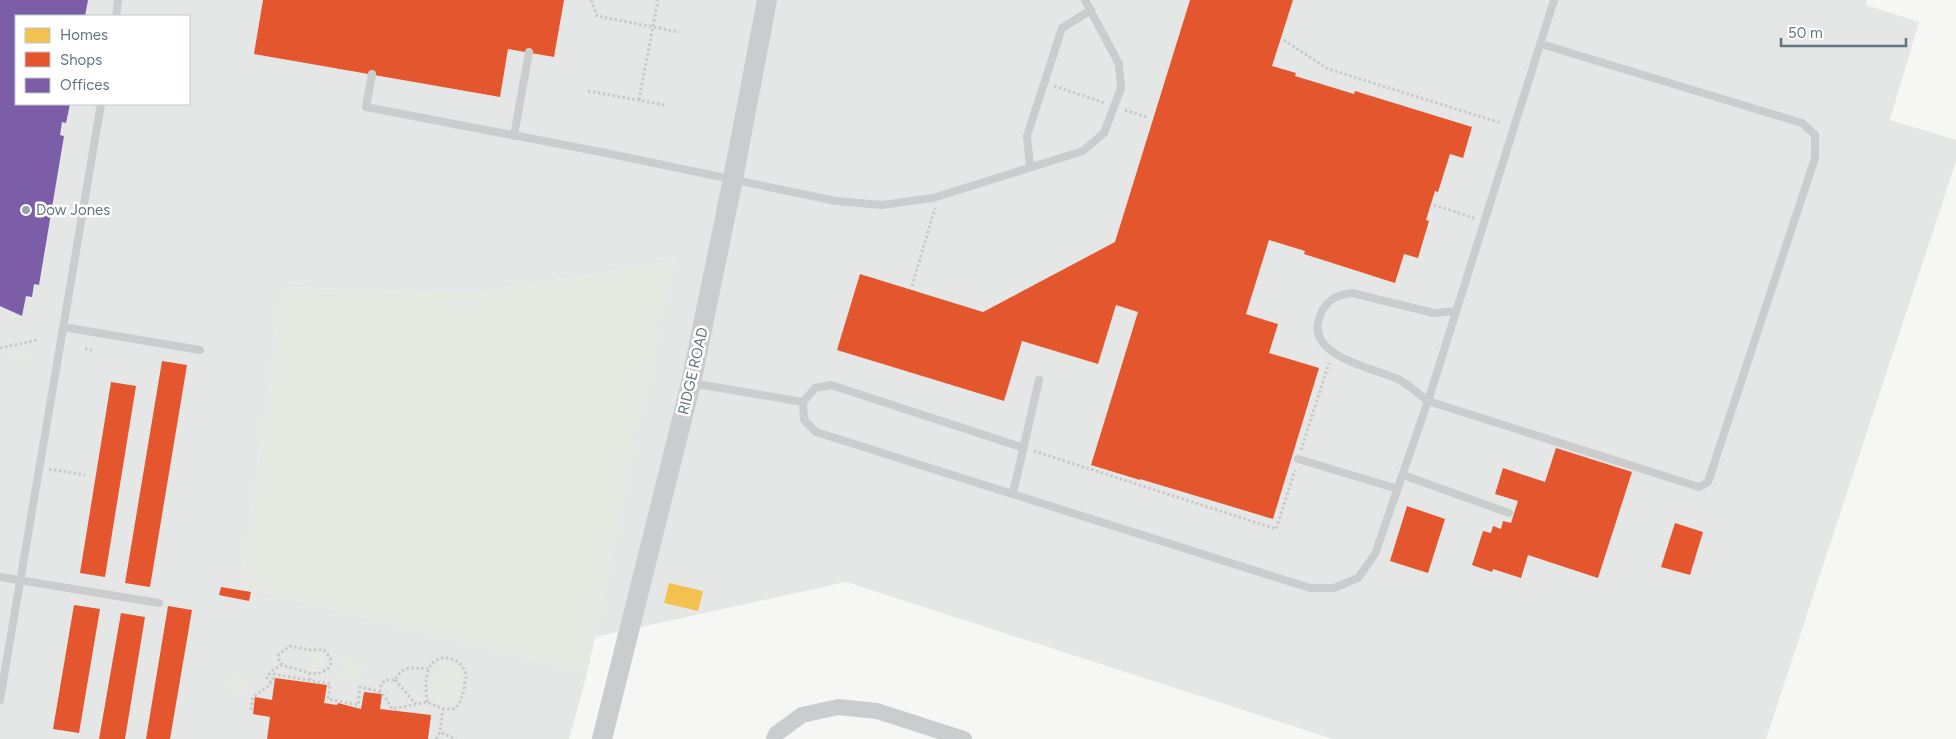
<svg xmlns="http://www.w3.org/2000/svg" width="1956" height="739" font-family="Figtree,sans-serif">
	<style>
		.built { fill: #e5e7e6; fill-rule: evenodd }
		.green { fill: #e6e8e2 }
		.homes { fill: #f2c14e }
		.shops { fill: #e4572e }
		.offices { fill: #7b5ea7 }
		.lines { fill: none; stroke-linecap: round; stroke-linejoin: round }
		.path { stroke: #c8caca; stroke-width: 3; stroke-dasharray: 2.5 2.5; stroke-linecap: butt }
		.service { stroke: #cbcccd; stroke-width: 8 }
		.minor { stroke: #cbcccd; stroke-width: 16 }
		.tertiary { stroke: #cbcccd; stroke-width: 20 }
		.poi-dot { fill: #95a3aa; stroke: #fff; stroke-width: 2 }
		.labels { text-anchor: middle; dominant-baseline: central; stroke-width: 5; stroke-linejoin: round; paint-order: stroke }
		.poi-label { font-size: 15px; fill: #617681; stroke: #fff; text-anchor: start }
		.street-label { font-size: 15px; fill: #617681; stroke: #fff }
	</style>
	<rect width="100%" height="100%" fill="#f6f6f5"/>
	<path class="built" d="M0,0H1867L1866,5L1919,22L1890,120L1956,140V161L1766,739H1333L846,582L595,637L675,261L473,293L282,287L241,586L587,674L569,739H0ZM16,16H189V104H16Z"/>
	<path class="green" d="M676,261L587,674L241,586L282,287L473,293Z
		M10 358a9 9 0 1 1 18 0a9 9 0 1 1-18 0Z
		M305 661a11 11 0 1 1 22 0a11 11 0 1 1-22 0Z
		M341,654L364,659L360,680L336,676Z
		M442,660C453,659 458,664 463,674C462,682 462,694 458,701C452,713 433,704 429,695C426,689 430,677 430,671Z
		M228 683a11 11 0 1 1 22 0a11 11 0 1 1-22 0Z"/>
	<path class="homes" d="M669,583L703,591L698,611L664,603Z"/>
	<path class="shops" d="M263,0H564L554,57L508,49L500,97L254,54Z
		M1190,0H1293L1272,66L1296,73L1295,76L1354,94L1355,91L1472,127L1463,158L1450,154L1438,192L1435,191L1426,220L1429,221L1418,258L1404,254L1395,283L1304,254L1305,251L1269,240L1246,314L1278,324L1269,353L1319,368L1273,519L1140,479V480L1091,465L1138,312L1116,305L1098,364L1022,341L1004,401L837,350L860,274L983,312L1115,242Z
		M162,361L187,365L150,587L125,583Z
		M111,382L136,386L105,577L80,573Z
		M1556,448L1632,472L1598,578L1528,555L1521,578L1493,569L1492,572L1472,565L1483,531L1491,533L1493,526L1501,529L1503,521L1511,523L1518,501L1495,494L1503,468L1545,482Z
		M1407,506L1445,519L1428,573L1390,561Z
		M1675,523L1703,532L1690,575L1661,567Z
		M221,587L251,592L249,601L219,595Z
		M74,605L100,609L79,733L53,729Z
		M168,606L192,610L170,739H146Z
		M121,613L145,617L125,739H99Z
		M275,678L327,685L324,703L337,705L338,703L361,709L364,692L382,694L380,709L431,715L428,739H267L270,717L253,714L255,697L272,700Z"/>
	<path class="offices" d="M0,0H88L85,16H16V104H70L66,123L62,122L60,135L64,136L39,285L34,284L32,297L26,296L22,316L0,306Z"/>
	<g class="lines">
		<path class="path" d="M591,0L597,16L679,32
			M1284,40L1328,69L1501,123
			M1054,86L1105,103
			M588,91L665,105
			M639,100L658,0
			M1125,110L1147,117
			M1434,205L1474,218
			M912,286L935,208
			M0,348L38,340
			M85,349L92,350
			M1301,450L1329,363
			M1034,451L1276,529L1295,470
			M49,469L85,475
			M282,665L278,658L279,654L290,646L308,650H324C336,663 332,668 317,674L309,673
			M395,680L416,704
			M271,683L267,678L271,671L282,665L309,673L310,680
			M380,692V687L385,680H395C404,664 413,668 428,669
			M427,702C426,692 425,681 428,671C434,650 465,656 466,677C466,680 464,685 464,688C462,697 461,702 455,709H443
			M251,710L253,697L271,684L274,674L330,684L328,699L358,705L360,687C381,692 382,690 392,709L427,702L443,709L440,732
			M436,739L440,732L456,739"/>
		<path class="service" d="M116,16L118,0
			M372,74L366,107L601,152L836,201L882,205L933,198L1083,151L1104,133L1121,88L1119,64L1085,0
			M514,136L529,52
			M1030,167L1027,136L1062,28L1091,10
			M1456,311L1434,313L1352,293C1336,295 1326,300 1320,316C1303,357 1376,368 1400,380C1410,386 1419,394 1428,401L1699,487L1708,482L1815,158V135L1802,123L1541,44
			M63,327L200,350
			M691,383L803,402L804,420L816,432L1310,588H1334L1358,578L1375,554L1428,401L1554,0
			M803,402L815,388L831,385L1024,448
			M1298,459L1398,489
			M1403,475L1509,513
			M1013,493L1039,380
			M0,577L159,603
			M0,700L101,104"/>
		<path class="minor" d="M774,739L776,734L802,715L838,707L877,711L964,739"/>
		<path class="tertiary" d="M602,739L691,383L733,179L767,0"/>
	</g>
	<circle class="poi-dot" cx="26" cy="210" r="5"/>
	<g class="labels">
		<g class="poi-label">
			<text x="36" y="210">Dow Jones</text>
		</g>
		<g class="street-label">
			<text transform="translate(693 371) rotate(-77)">RIDGE ROAD</text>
		</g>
	</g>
	<rect x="15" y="15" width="175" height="90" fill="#ffffff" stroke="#c0c8cd"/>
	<rect x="25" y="28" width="25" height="15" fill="#f2c14e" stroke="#c0c8cd"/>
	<text x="60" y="40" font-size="15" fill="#617681">Homes</text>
	<rect x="25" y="52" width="25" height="15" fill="#e4572e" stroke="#c0c8cd"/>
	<text x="60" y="65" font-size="15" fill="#617681">Shops</text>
	<rect x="25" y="78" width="25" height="15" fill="#7b5ea7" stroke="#c0c8cd"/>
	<text x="60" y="90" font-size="15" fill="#617681">Offices</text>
	<path d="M1781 38v8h125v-8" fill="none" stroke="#617681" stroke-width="2.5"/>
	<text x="1788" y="38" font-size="15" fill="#617681" stroke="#ffffff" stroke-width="4" paint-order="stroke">50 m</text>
</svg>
